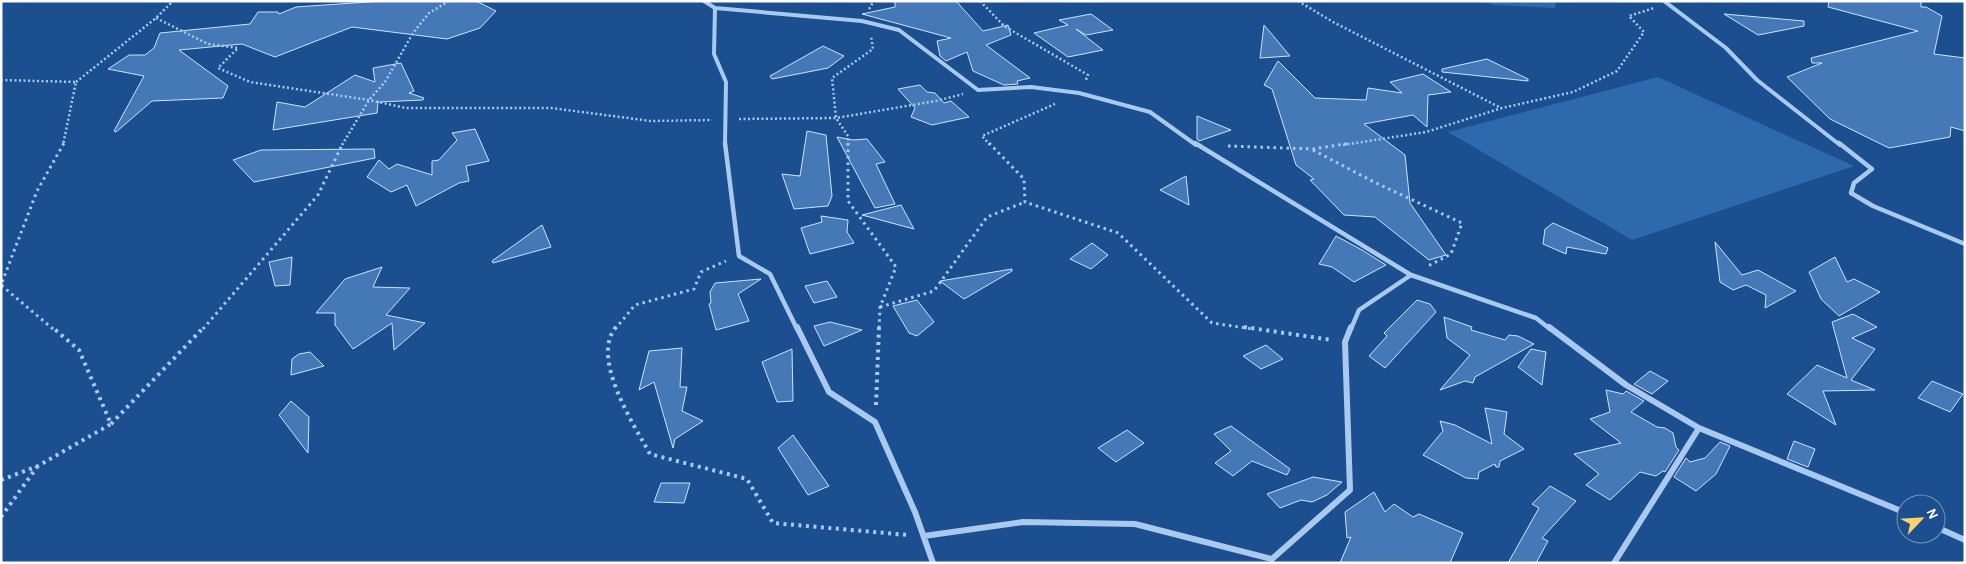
<svg xmlns="http://www.w3.org/2000/svg" width="1966" height="564" font-family="'Alegreya Sans',sans-serif">
	<style>
		.green { fill: #2e69ad }
		.building { fill: #4478b7; stroke: #cfe3fa }
		.lines { fill: none; stroke-linecap: round; stroke-linejoin: round }
		.path-far2 { stroke: #a9c9ee; stroke-width: 2.5; stroke-dasharray: 2 2.5; stroke-linecap: butt }
		.path-far1 { stroke: #a9c9ee; stroke-width: 3; stroke-dasharray: 2.5 4; stroke-linecap: butt }
		.path { stroke: #a9c9ee; stroke-width: 4; stroke-dasharray: 3 4.5; stroke-linecap: butt }
		.minor-far2 { stroke: #a9c9ee; stroke-width: 4 }
		.minor-far1 { stroke: #a9c9ee; stroke-width: 4.5 }
		.minor { stroke: #a9c9ee; stroke-width: 6 }
	</style>
	<rect width="100%" height="100%" fill="#1b4f8f"/>
	<path class="green" d="M1479,1H1556L1555,8L1495,5Z
		M1658,77L1854,166L1632,240L1448,132Z"/>
	<path class="building" d="M382,1H476L496,11L480,28L447,39L352,27L275,57L242,44L179,50L228,86L223,98L152,101L116,132L114,131L144,76L108,69L129,55H145L154,48L160,33L250,24L258,12H278L279,14L296,7Z
		M895,1H956L983,31L1008,25L1011,35L986,45L1030,78L1017,81L1018,84L1004,85L973,71L967,52L946,61L940,56L937,41L951,38L862,14L895,7Z
		M1829,1H1921V7H1926L1942,16L1934,54L1965,58V131L1951,127L1950,137L1889,148L1830,119L1787,77L1822,63H1812L1811,58L1918,31L1828,7Z
		M1091,14L1113,30L1086,35L1076,29L1103,50L1068,57L1034,33L1068,25L1059,20Z
		M1724,14L1804,21V26L1758,35Z
		M1264,25L1290,56L1260,58Z
		M823,46L844,56L828,68L772,79L770,76Z
		M1487,59L1528,79V81L1442,72V69Z
		M1278,61L1315,98L1366,100L1368,88L1402,93L1390,82L1423,74L1451,92L1428,95L1427,127L1413,115L1364,124L1405,155L1410,203L1446,255L1429,260L1375,217L1344,215L1310,180L1314,179L1296,165L1272,89L1264,85Z
		M401,63L414,91L409,93L424,98L423,100L378,102L377,113L273,130L277,102L305,107L355,75L375,82L373,68Z
		M920,85L927,92L935,93L944,103L951,101L969,117L932,125L911,117L915,108L898,89Z
		M1197,116L1231,130L1199,141L1197,139Z
		M475,129L489,161L466,166L469,181L459,183L416,206L407,185L391,192L367,177L379,160L389,169L397,164L432,175V161L439,160L457,140L452,133Z
		M807,131L826,135L832,196L828,206L794,209L782,174L800,176Z
		M837,137L853,140L867,139L885,162L876,164L895,204L875,208Z
		M374,149L375,158L254,182L233,160L261,150Z
		M1186,176L1189,205L1160,190Z
		M901,205L914,229L862,215Z
		M821,216L848,220L847,232L854,243L810,254L801,228L822,222Z
		M1553,223L1608,248L1606,254L1567,247L1566,254L1543,244L1545,229Z
		M542,225L551,247L493,263L492,261Z
		M1336,236L1362,250L1386,265L1354,282L1332,267L1319,264Z
		M1715,242L1742,275L1758,270L1796,291L1765,308L1766,295L1746,285L1733,290L1720,282Z
		M1092,243L1108,255L1091,269L1070,259Z
		M292,257L290,285L275,286L269,262Z
		M1835,257L1847,282L1854,279L1880,292L1839,316L1821,299L1809,272Z
		M382,267L373,287L410,288L386,315L425,323L394,350L392,323L353,349L335,325V313H316L345,279Z
		M1012,269V271L964,299L940,281Z
		M761,279L738,294L749,321L716,330L709,304L711,303L710,292L715,283Z
		M827,281L837,297L814,303L805,286Z
		M917,300L934,322L917,336L909,333L893,306Z
		M1417,300L1430,304L1436,312L1385,368L1369,356L1387,336L1384,333Z
		M1853,314L1877,327L1852,338L1875,349L1851,380L1875,390L1823,391L1836,425L1787,394L1817,365L1847,378L1832,322Z
		M1444,317L1472,327L1471,330L1505,340L1509,335L1518,336L1534,344L1475,377L1473,383L1465,381L1440,390L1470,355L1447,338Z
		M830,322L862,330L824,346L814,326Z
		M1266,345L1283,359L1261,369L1243,356Z
		M682,348L680,387H687L682,411L703,421L675,439L673,448L654,382L639,390L649,351Z
		M792,349L793,401L777,402L762,362Z
		M1531,349L1546,352L1542,385L1518,367Z
		M310,352L324,366L291,375L292,359L299,354Z
		M1650,371L1668,381L1652,394L1634,384Z
		M1932,381L1963,394L1950,412L1918,398Z
		M1606,390L1623,394L1626,391L1644,401L1631,412L1657,427L1665,428L1673,433L1676,447L1679,450L1665,472L1663,471L1656,476L1640,472L1610,500L1586,485L1599,474L1574,454L1621,443L1590,419L1610,412Z
		M291,401L309,417L308,453L279,415Z
		M1485,408L1507,412L1504,434L1524,449L1500,461L1499,467H1496L1495,464L1479,472L1478,479L1466,478L1423,455L1443,431L1440,421L1455,425L1492,444Z
		M1231,426L1290,469L1287,475L1252,461L1233,476L1215,463L1231,451L1214,434Z
		M1127,430L1144,443L1116,462L1098,448Z
		M793,435L800,445L829,486L808,495L778,448Z
		M1794,441L1815,449L1808,467L1787,459Z
		M1720,442L1730,446L1716,474L1696,491L1674,477L1686,458L1690,462L1705,458Z
		M1313,477L1342,482L1327,495L1312,502L1301,500L1280,508L1267,494Z
		M661,483H690L684,503L654,502Z
		M1550,486L1576,501L1542,538L1548,541L1536,563H1508L1539,508L1532,504Z
		M1374,492L1385,512L1394,504L1413,517L1419,514L1463,533L1450,563H1340L1351,537L1347,538L1345,512Z"/>
	<g class="lines">
		<path class="path-far2" d="M980,1L1004,26L1088,75L1085,82
			M1298,1L1333,22L1501,108
			M869,9L874,1
			M156,18L208,44L238,48L218,68L250,82L369,100L406,108H551L651,121L712,120
			M1,80L76,82L63,145
			M76,82L156,18L173,1
			M739,119L836,118L936,101L963,94
			M342,145L369,100L385,82L413,33L429,13L449,1
			M848,145V136L836,118L832,78L873,49L871,36
			M990,145L982,136L1055,104
			M1343,145L1426,132L1502,108L1573,92L1617,71L1644,32L1629,16L1654,8"/>
		<path class="path-far1" d="M848,143V201L896,267L880,307L879,329
			M989,143L1024,179L1025,202L1118,233L1212,323L1253,329
			M1228,146L1313,149L1351,143
			M1313,150L1374,182L1462,223L1451,254L1426,267
			M880,307L934,291L987,217L1025,202
			M53,329L1,285L37,191L64,143
			M203,329L318,195L343,143
			M615,329L635,305L694,289L701,272L726,261"/>
		<path class="path" d="M616,327C590,358 634,425 650,454L747,479L773,523L908,535
			M1244,327L1332,340
			M876,405L879,327
			M111,424L204,327
			M1,480L38,466L111,424L79,350L52,327
			M1,517L37,467"/>
		<path class="minor-far2" d="M704,1L715,8L714,54L726,82L725,145
			M1664,1L1726,48L1757,80L1840,145
			M715,8L862,21L899,30L978,90L1031,87L1079,93L1150,112L1196,145"/>
		<path class="minor-far1" d="M725,143L739,256L770,274L797,329
			M1195,143L1411,275L1359,310L1351,329
			M1839,143L1872,169L1854,183L1851,193L1873,206L1965,244
			M1411,275L1536,318L1550,329"/>
		<path class="minor" d="M797,327L829,392L875,422L915,512L933,563
			M1549,327L1626,385L1699,428
			M1936,527L1965,540
			M924,536L1023,522L1135,524L1272,559L1350,490L1345,342L1351,327
			M1614,563L1699,428L1906,513"/>
	</g>
	<rect width="1966" height="564" fill="none" stroke="#ffffff" stroke-width="5"/>
	<g transform="translate(1921 519) rotate(65)"><circle r="24" fill="#1b4f8f" stroke="#7695bc"/>
	<path d="M0-4L9 19L0 12L-9 19Z" fill="#ffd166"/>
	<text y="-8" font-size="14" font-weight="bold" text-anchor="middle" fill="#ffffff">N</text>
	</g>
</svg>
